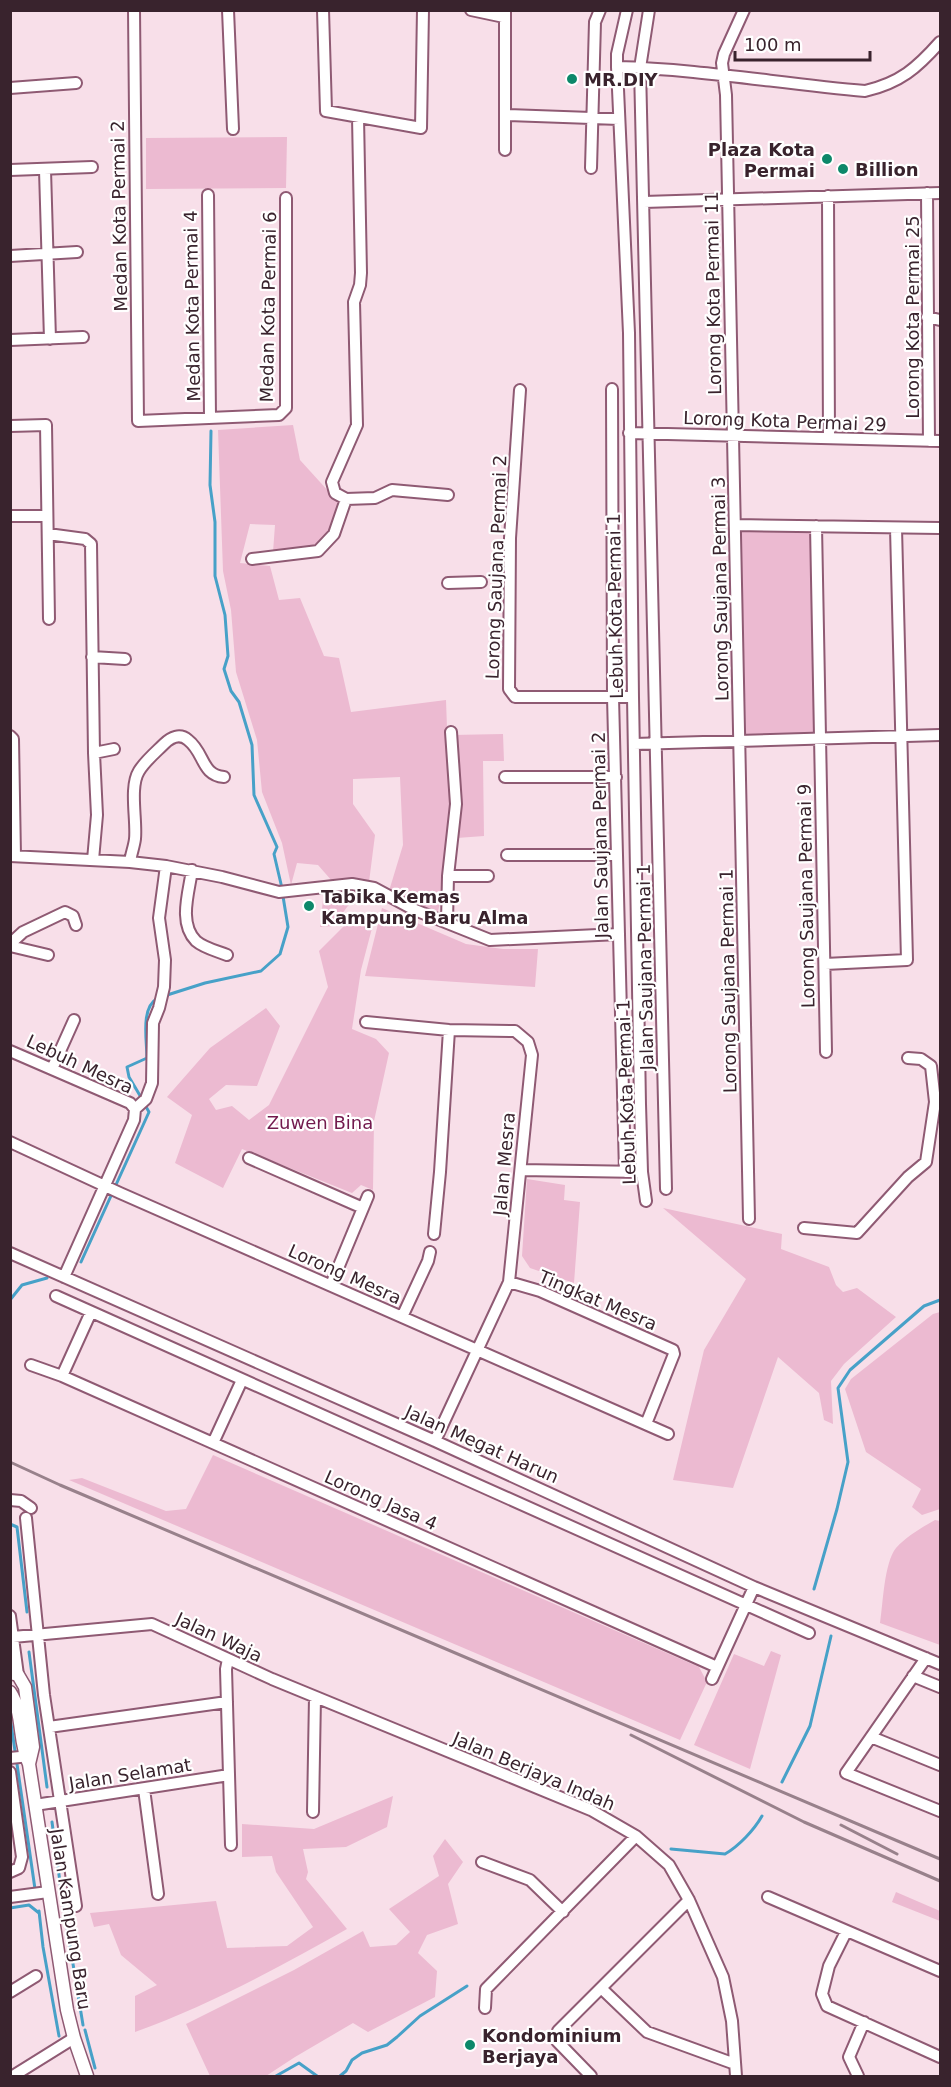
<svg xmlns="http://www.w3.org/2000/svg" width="951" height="2087" font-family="'DejaVu Sans',sans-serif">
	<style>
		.green { fill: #ecbad1 }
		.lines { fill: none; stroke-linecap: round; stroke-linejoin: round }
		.stream { stroke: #47a1c8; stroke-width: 3 }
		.minor-casing { stroke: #8f5a73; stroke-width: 14 }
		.major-casing { stroke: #8f5a73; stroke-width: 15 }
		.minor { stroke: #fff; stroke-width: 10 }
		.major { stroke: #fff; stroke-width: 12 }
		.rail { stroke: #98818b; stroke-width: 3 }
		.poi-dot { fill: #0d886a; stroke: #fff; stroke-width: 2 }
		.labels { text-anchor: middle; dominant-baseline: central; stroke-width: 4.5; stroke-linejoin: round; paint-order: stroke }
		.poi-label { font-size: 18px; font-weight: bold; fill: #39232d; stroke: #fff; text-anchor: start }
		.street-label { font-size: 18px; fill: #39232d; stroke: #fff }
		.park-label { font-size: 18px; fill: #72194d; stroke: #fff }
	</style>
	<rect width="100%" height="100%" fill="#f8dfe9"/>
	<path class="green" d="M287,137L286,188L146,189V138Z
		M293,425L300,460L340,504L331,532L318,546L273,552L275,525L250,524L240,563L270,566L279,600L300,598L324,656L339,658L351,712L446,700L447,728L452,735L503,734L504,761H483L484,836L457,838L438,911L409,902L389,891L403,845L400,777L353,779V804L375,835L369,882L358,879L332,881L318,865L297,863L291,885L282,843L262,792L257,740L236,672L231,610L223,571L218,430Z
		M811,523L815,732L746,736L741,526Z
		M324,891H359L333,926L320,927Z
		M382,908L466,944L503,949H538L535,987L365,976Z
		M376,913L361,970L352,1029L376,1039L389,1053L374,1121L373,1190L361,1185L352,1193L242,1149L223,1188L175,1163L192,1115L167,1097L210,1048L266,1008L280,1026L257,1086L226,1085L209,1099L216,1110L232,1106L249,1120L269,1105L328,987L319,951L350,920L362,923Z
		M527,1179L565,1185L564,1200L580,1202L574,1283L530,1268L522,1256Z
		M663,1208L782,1234L781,1249L829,1267L836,1285L843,1292L857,1288L896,1317L844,1364L831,1381L833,1424L824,1420L819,1393L778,1357L733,1488L673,1480L704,1350L746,1279Z
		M940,1312V1509L922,1515L912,1507L921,1489L866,1452L845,1389L851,1379L933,1314Z
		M213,1455L699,1667L707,1682L680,1740L69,1480L82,1478L166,1511L186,1509Z
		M935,1520L940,1521V1645L880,1623C883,1604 884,1563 896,1548C907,1536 921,1528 935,1520Z
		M771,1651L781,1655L750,1769L694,1745L734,1654L764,1666Z
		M393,1796L387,1827L346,1847L303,1849L308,1872L306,1879L347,1929C278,1968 209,2005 135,2032V1996L157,1985L121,1955L109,1924L94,1927L90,1913L216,1901L227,1948L287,1946L313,1927L276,1872L272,1856L242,1857V1824L314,1829Z
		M445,1839L463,1862L448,1884L458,1924L427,1935L418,1953L437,1971L435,1997L368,2032L353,2023L295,2057L266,2076H210L186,2024L294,1970L363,1931L370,1947L396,1945L410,1932L389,1909L439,1876L433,1856Z
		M896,1892L940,1911V1921L892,1902Z"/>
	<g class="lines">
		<path class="stream" d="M164,996L205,983L261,971L280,954L288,927L281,884L274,854L277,847L254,795L252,745L239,702L231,691L224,669L228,656L225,615L215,576V522L210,485L211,431
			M142,1099L129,1077L127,1067L147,1058C147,1041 140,1007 158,998
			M81,1262L149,1112L145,1105
			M10,1300L22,1285L47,1278
			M10,1524L17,1527L27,1612
			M814,1589L837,1509L848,1462L838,1388L850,1370L924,1306L940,1300
			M29,1652L47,1787
			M10,1717L15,1751
			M17,1764L35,1889
			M782,1782L810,1726L831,1636
			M52,1822L63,1905
			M671,1849L725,1854C739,1846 754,1830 762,1816
			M10,1908L29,1905L39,1913
			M39,1911L43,1947L59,2036
			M65,1915L83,2025
			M85,2030L95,2068
			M276,2076L299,2063L317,2076
			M340,2076L346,2071L352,2060L362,2053L387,2045L397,2037L420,2016L467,1986"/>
		<g class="minor-casing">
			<path id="minor" d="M134,10L138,421L279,415L286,408V198
				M228,10L233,129
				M323,10L326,111L421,128L423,10
				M471,10L504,17
				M627,10L617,54V67L629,333L633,697L640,1104L642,1172L646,1201
				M649,10L640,68L666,1189
				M744,10L724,54L722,63L726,95L749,1219
				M617,67C700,69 782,84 865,91C900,83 917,68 940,42
				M10,88L76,83
				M505,115L619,119
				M358,117L361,273L360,285L354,302L357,425L332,482L335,493L346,499L375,498L392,490L448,495
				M505,150V10
				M591,168L595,22L600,10
				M10,170L92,167
				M45,170L50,339
				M927,193L929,441
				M208,195L210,417
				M828,196L829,438
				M644,202L940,193
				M10,256L77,252
				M927,317L940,320
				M10,340L83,337
				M612,389L613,697L625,1172
				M520,390L510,538L509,689L515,697H633
				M10,426L46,425L49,619
				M629,433L940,441
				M10,516H47
				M736,525L940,528
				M816,526L826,1052
				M48,534L85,539L91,544L94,753
				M252,559L318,551L334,534L346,499
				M448,583L481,582
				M92,657L125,659
				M10,736L13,739L15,856
				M634,744L940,735
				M505,777H616
				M507,855H617
				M10,856L130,862L166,866L222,877L279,892L352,884L374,888L415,910L490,940L619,934
				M93,860L97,815L94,753L114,749
				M130,862C131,854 134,847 135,839C137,820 129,787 139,771C145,761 156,752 164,744C171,737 180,733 188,740C205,753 201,775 224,777
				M192,870C189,892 178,923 196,941C204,948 217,951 227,955
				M448,876L456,804L451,732
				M447,922L448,876H488
				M10,944L23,932L65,912L73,916L76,925
				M10,946L48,955
				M825,964L907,960L896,528
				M366,1022L449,1030L515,1031L528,1042L532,1055L509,1282L435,1441
				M10,1051L130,1103L135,1109
				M52,1069L74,1020
				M10,1142L120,1193L668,1434
				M249,1158L363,1208
				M521,1170L642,1172
				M804,1228L857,1233L908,1177L926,1162L935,1102L931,1066L921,1059L908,1058
				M434,1234L440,1172L449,1030
				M10,1253L435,1441L754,1587L940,1664
				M64,1277L134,1120L135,1109L146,1099L152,1083L153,1023L159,1008L164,987L165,960L159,918L166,866
				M509,1282L540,1291L673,1350L674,1354L646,1424
				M331,1285L368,1196
				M56,1296L809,1633
				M402,1317L428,1261L430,1252
				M31,1365L62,1376L717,1667
				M62,1376L91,1312
				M213,1443L242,1380
				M10,1500L21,1501L31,1508
				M26,1518L44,1695L76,1906
				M10,1616L18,1675
				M13,1637L152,1624L272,1679L591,1810L636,1836L669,1865L689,1900L723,1977L732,2021L736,2076
				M926,1658L846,1773L940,1811
				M228,1659L226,1669L231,1845
				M913,1676L940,1687
				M712,1679L754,1587
				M49,1727L227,1702
				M871,1737L940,1765
				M10,1758L30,1756
				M10,1772L22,1857L19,1868L10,1872
				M144,1789L158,1894
				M35,1805L229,1775
				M313,1812L315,1697
				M482,1862L530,1880L563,1912
				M10,1897L48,1892
				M768,1897L940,1971
				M846,1932L829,1966L822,1994L827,2006L940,2057
				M601,1988L647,2032L735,2064
				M10,1992L36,1976
				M485,2008L486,1989L636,1836
				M13,2076L74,2038
				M591,2076L557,2041L558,2031L689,1900
				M858,2076L849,2057L864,2022"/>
		</g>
		<g class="major-casing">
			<path id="major" d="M10,1673L18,1675L25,1687L33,1747L29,1764
				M10,1692C24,1713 18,1741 29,1764L67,2010L74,2038L87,2076"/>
		</g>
		<use href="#minor" class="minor"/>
		<use href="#major" class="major"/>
		<path class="rail" d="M10,1462L60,1485L940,1859
			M631,1735L804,1822L940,1881
			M841,1825L897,1854"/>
	</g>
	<g class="poi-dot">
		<circle cx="572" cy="79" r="6"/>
		<circle cx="827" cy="159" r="6"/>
		<circle cx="843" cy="169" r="6"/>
		<circle cx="309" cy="906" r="6"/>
		<circle cx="470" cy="2045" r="6"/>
	</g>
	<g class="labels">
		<g class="poi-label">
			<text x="584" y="79">MR.DIY</text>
			<text x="815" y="149" text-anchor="end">Plaza Kota<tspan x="815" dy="21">Permai</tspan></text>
			<text x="855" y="169">Billion</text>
			<text x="321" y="896">Tabika Kemas<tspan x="321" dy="21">Kampung Baru Alma</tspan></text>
			<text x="482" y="2035">Kondominium<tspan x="482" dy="21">Berjaya</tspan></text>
		</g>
		<g class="street-label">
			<text transform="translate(119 216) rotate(-91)">Medan Kota Permai 2</text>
			<text transform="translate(713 293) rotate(-91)">Lorong Kota Permai 11</text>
			<text transform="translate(192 306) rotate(-91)">Medan Kota Permai 4</text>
			<text transform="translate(268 307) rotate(-89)">Medan Kota Permai 6</text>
			<text transform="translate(912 317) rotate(-90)">Lorong Kota Permai 25</text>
			<text transform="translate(785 421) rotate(2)">Lorong Kota Permai 29</text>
			<text transform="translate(496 567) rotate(-88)">Lorong Saujana Permai 2</text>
			<text transform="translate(720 589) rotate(-91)">Lorong Saujana Permai 3</text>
			<text transform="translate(615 606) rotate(-91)">Lebuh Kota Permai 1</text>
			<text transform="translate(600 835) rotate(-91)">Jalan Saujana Permai 2</text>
			<text transform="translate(806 896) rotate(-91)">Lorong Saujana Permai 9</text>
			<text transform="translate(645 967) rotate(-91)">Jalan Saujana Permai 1</text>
			<text transform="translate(728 981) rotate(-91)">Lorong Saujana Permai 1</text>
			<text transform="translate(80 1064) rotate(25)">Lebuh Mesra</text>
			<text transform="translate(626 1092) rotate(-92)">Lebuh Kota Permai 1</text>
			<text transform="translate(504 1164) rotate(-85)">Jalan Mesra</text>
			<text transform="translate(345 1274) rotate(24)">Lorong Mesra</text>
			<text transform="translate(598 1300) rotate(23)">Tingkat Mesra</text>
			<text transform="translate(482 1444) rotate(24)">Jalan Megat Harun</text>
			<text transform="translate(381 1500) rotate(24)">Lorong Jasa 4</text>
			<text transform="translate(219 1637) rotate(25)">Jalan Waja</text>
			<text transform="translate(534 1771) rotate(23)">Jalan Berjaya Indah</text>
			<text transform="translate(130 1774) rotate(-9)">Jalan Selamat</text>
			<text transform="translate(71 1919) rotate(81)">Jalan Kampung Baru</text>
		</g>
		<g class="park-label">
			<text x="320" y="1122">Zuwen Bina</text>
		</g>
	</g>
	<rect width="951" height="2087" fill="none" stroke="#39232d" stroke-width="24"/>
	<path d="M735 51v9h135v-9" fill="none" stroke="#39232d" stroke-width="3"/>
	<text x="744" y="51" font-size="18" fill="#39232d" stroke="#ffffff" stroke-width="4.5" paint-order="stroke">100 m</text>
</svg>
